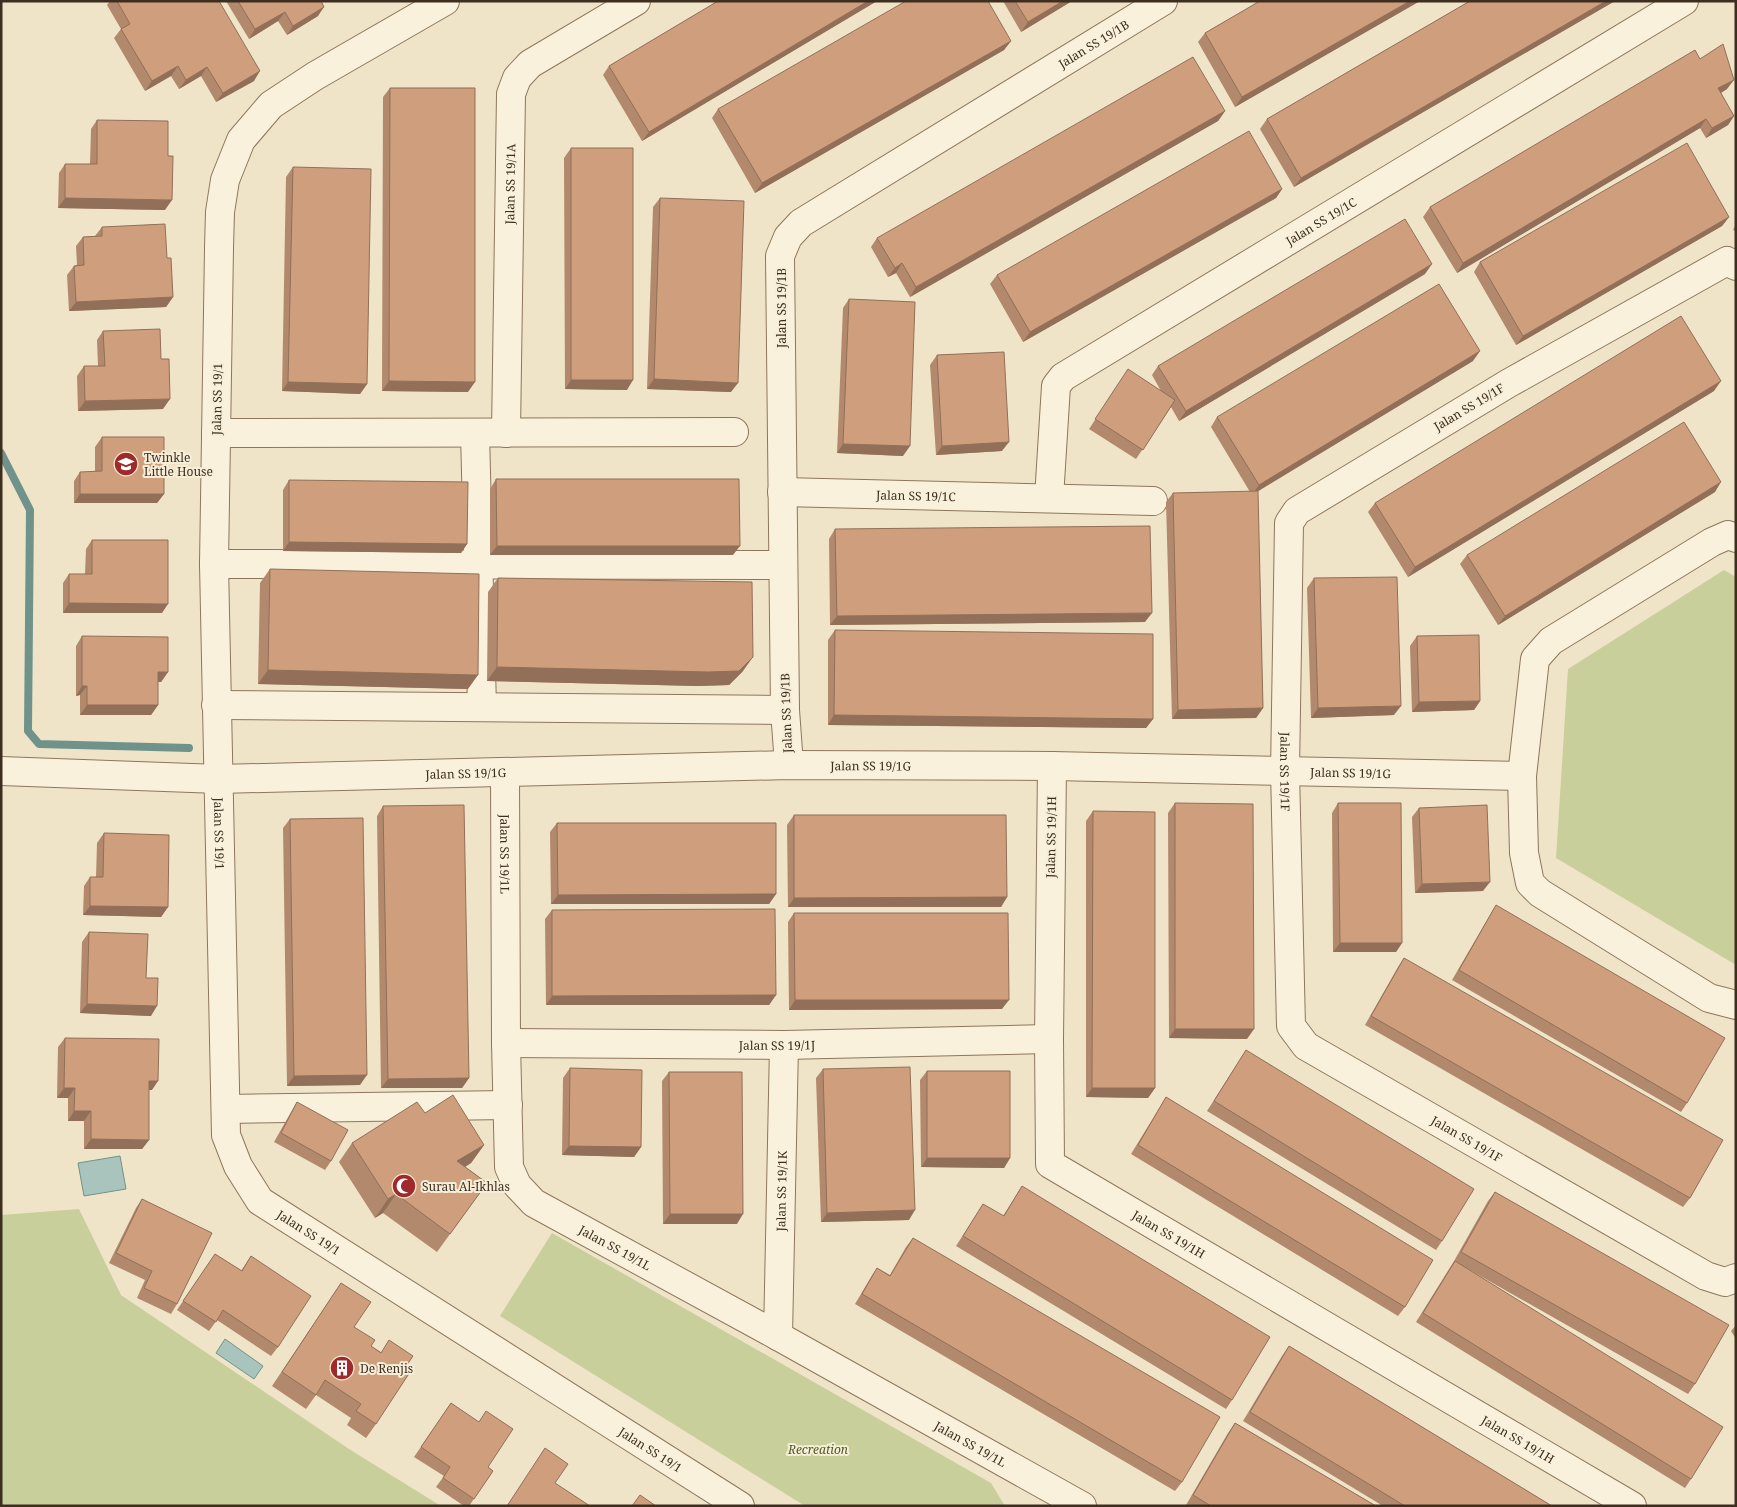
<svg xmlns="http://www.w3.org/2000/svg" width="1737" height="1507" font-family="'Noto Serif',serif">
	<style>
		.green { fill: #c9cf9b }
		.water { fill: #a9c4bc; stroke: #6f938a }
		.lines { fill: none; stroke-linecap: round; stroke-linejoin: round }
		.stream { stroke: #6f938a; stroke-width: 8 }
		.minor-casing { stroke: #8d765c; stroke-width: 30 }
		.minor { stroke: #faf1dc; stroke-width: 28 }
		.wall { fill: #b2896c }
		.shaded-wall { fill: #916f58 }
		.building { fill: #cf9f7d; stroke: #916f58 }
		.labels { text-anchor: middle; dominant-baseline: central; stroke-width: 4; stroke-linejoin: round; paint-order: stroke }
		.street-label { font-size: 12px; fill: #3d2e20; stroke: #f7eed8 }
		.poi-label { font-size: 12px; fill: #3d2e20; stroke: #f7eed8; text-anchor: start }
		.park-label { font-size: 12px; font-style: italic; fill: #4d5a26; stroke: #f7eed8 }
	</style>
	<rect width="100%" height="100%" fill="#f0e4c8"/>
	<path class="green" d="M1724,570L1736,577V965L1556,858L1568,669Z
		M79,1209L121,1295L349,1449L441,1506H1V1215Z
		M552,1233L991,1483L1005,1506H805L500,1316Z"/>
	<path class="water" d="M120,1156L126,1189L84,1196L78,1163Z
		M225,1339L263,1366L254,1379L216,1353Z"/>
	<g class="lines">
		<path class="stream" d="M1,453L30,510L28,731L39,744L189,748"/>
		<g class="minor-casing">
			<g id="minor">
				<path id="s1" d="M445,1L315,76L271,105L241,140L225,180L220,212L219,248L214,564L226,1135L238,1166L260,1201L740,1506"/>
				<path id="s2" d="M1736,266L1727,261L1509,383L1297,511L1289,523L1285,771L1291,1026L1306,1046L1706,1276L1725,1282L1736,1278"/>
				<path d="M216,433L734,432"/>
				<path d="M475,433L482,707"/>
				<path id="s3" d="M506,433L511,94L517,78L530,64L636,1"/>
				<path id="s4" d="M782,492L1153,501"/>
				<path id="s5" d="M1049,498L1056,386L1063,377L1684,1"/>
				<path d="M1736,538L1728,535L1712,542L1551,641L1535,659L1522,776L1524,853L1530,883L1540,893L1709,998L1736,1005"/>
				<path d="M214,564L783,565"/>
				<path d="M216,705L785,710"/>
				<path id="s6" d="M789,765L785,710L780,256L788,237L801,223L1163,1"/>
				<path id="s7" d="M1052,766L1049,1039L1050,1164L1632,1506"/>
				<path id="s8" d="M1,771L219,779L789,765L1052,766L1522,776"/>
				<path id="s9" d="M505,772L506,1043L509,1167L517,1185L534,1203L778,1336L1082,1506"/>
				<path id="s10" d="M506,1043L784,1045L1049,1039"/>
				<path d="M226,1109L508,1105"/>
				<path id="s11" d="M778,1336L784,1045"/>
			</g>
		</g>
		<use href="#minor" class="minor"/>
	</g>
	<path class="wall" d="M110,1H219L254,81L216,102L201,76L179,89L171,76L145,91L114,38L121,29L107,5Z
		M226,1H321L318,16L287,35L278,21L249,39Z
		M718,1H877L642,141L603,75L609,66Z
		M1003,1H1072L1021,32Z
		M1260,1H1420L1235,107L1198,42L1205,33Z
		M1470,1H1615L1294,187L1260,129L1267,119Z
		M1011,41L1004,50L755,193L712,118L718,109Z
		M1700,59L1727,89L1721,93L1734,116L1728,125L1706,138L1700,128L1457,273L1423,217L1430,207Z
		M390,88L468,392L382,391L383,97Z
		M1225,111L1218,121L910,297L896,273L888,277L871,247L877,238Z
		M97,120L165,210L58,208L59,173L65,164H90L91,129Z
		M571,148L627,390L565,389L564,158Z
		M293,167L367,384L360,394L282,391L286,177Z
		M1282,189L1276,198L1023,342L990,284L997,275Z
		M660,198L731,392L647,389L653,207Z
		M1729,217L1722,226L1516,345L1474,272L1480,262Z
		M1736,224V231L1733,230Z
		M102,227L167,258L173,297L166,307L69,311L67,275L74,266L77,265L76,246L83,237L95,236Z
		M1425,274L1179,421L1171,407L1136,459L1089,429L1122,379L1161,391L1152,375L1158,366Z
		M849,299L903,456L837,453L843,308Z
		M103,331L161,359L163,409L78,411L77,376L84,366H98L97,340Z
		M937,355L1002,451L936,455L930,365Z
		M1473,361L1257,491L1263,708L1256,718L1172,719L1166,502L1173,493L1250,492L1211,427L1217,417Z
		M1714,391L1408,577L1368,512L1375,503Z
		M102,437L164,494L157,503H74V481L80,472H95V447Z
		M496,479L733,555H490V489Z
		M289,480L467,544L461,553L283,551V490Z
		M1715,492L1498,625L1460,564L1467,555Z
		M835,529L1145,622L830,625L829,539Z
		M92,540L162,613H63V583L69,574H85L86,549Z
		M270,569L468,689L258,684L260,583Z
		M498,578L743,671L729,685L698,686L487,681L488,592Z
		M1314,578L1394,715L1311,718L1307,588Z
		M835,630L1153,719L1146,728L828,725V640Z
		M82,636L168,672L161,682H158V705L151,715H80V695L76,696V646Z
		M1417,636L1480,701L1474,710L1412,712L1410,646Z
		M1175,803L1247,1039L1169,1038L1168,813Z
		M1338,803L1402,943L1396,952H1333L1332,813Z
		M383,806L469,1078L462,1088H381L377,816Z
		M1419,808L1483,891L1415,893L1412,817Z
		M1093,811L1155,1088L1148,1098L1086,1097V821Z
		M794,815L1007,897L1001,907H788L787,825Z
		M290,819L360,1085L287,1086L283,828Z
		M557,823L776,894L769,904H551L550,832Z
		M104,833L168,907L161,917L83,915L84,886L90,877H96L97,843Z
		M1496,905L1687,1103L1681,1112L1452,980L1490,915Z
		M552,910L776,995L769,1005H546L545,919Z
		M794,913L1002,1009L789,1010L788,922Z
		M89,932L146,978L151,1016L80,1013L82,942Z
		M1404,958L1690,1198L1683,1207L1365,1025L1398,967Z
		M65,1038L152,1090H149V1140L142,1149H84V1121H68V1098H57L58,1047Z
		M1246,1050L1442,1241L1436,1250L1207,1111Z
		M570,1068L641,1147L634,1157L562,1155L563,1078Z
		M823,1069L909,1220L821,1222L816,1078Z
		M927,1071L1010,1158L1004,1168L921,1167L920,1080Z
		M669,1072L737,1224H663L662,1081Z
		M1166,1097L1405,1307L1398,1316L1131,1154L1160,1107Z
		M297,1102L331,1161L325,1170L274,1142L291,1112Z
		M425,1113L484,1145L471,1163L465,1167L487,1183L437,1252L383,1213L375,1218L339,1162L352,1143Z
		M1022,1186L1232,1400L1226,1409L956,1246L983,1204L1003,1216Z
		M1495,1192L1695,1384L1688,1394L1461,1265L1691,1479L1685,1488L1416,1322L1454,1261L1488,1201Z
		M142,1199L177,1304L171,1314L137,1298L145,1280L109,1263L136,1208Z
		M913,1238L1182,1482L1175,1491L855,1304L871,1277L877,1268L890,1275L906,1247Z
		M215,1254L241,1271L251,1256L278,1347L271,1356L217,1320L209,1331L177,1310Z
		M341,1283L354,1327L371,1346L381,1352L407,1365L376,1424L366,1438L347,1425L351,1418L316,1395L306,1409L272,1386Z
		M1736,1325V1339L1731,1331Z
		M1289,1346L1552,1506H1383L1243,1421L1282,1356Z
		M451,1403L488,1467L493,1471L469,1506H464L436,1487L444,1476L414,1457Z
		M1235,1423L1376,1506H1188L1186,1505L1228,1433Z"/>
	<path class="shaded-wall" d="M868,1H877L642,141L649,132Z
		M1063,1H1072L1021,32L1028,22Z
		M1410,1H1420L1235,107L1242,97Z
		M1606,1H1615L1294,187L1301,178Z
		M324,7L318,16L287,35L293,26Z
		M285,12L278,21L249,39L255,29Z
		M1011,41L1004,50L755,193L762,183Z
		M178,66L171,76L145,91L152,81Z
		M207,67L201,76L179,89L186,80Z
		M260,71L254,81L216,102L223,93Z
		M1734,80L1727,89L1712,98L1718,88Z
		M1225,111L1218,121L910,297L916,287Z
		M1734,116L1728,125L1706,138L1712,128Z
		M1706,119L1700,128L1457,273L1463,263Z
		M1282,189L1276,198L1023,342L1030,332Z
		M65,198L172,200L165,210L58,208Z
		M1729,217L1722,226L1516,345L1523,336Z
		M902,263L896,273L888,277L895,268Z
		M1432,264L1425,274L1179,421L1186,411Z
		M173,297L166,307L69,311L76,302Z
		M1480,351L1473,361L1252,495L1259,485Z
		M654,379L738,383L731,392L647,389Z
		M571,380H633L627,390L565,389Z
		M389,381L475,382L468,392L382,391Z
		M1721,381L1714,391L1408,577L1415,567Z
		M288,382L367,384L360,394L282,391Z
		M170,399L163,409L78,411L85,401Z
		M1009,442L1002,451L936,455L942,446Z
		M843,444L910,446L903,456L837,453Z
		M1721,482L1715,492L1498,625L1505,616Z
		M80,494H164L157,503H74Z
		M289,542L467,544L461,553L283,551Z
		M497,546H740L733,555H490Z
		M69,603L168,604L162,613H63Z
		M1152,613L1145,622L830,625L837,616Z
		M753,657L743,671L729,685L698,686L487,681L497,667Z
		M268,670L478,675L468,689L258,684Z
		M158,672H168L161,682H151Z
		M82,686H87L80,695L76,696Z
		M1480,701L1474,710L1412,712L1419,702Z
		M87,705H158L151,715H80Z
		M1401,706L1394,715L1311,718L1318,708Z
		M1263,708L1256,718L1172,719L1178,710Z
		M834,715L1153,719L1146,728L828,725Z
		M1490,882L1483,891L1415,893L1422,884Z
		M776,894L769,904H551L558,895Z
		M1007,897L1001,907H788L794,898Z
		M90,906L168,907L161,917L83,915Z
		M1340,943H1402L1396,952H1333Z
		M776,995L769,1005H546L552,996Z
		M795,1000H1009L1002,1009L789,1010Z
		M87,1004L157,1006L151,1016L80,1013Z
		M1175,1029H1254L1247,1039L1169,1038Z
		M367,1075L360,1085L287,1086L294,1076Z
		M469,1078L462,1088H381L388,1079Z
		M149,1081H158L152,1090H142Z
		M64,1088H75L68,1098H57Z
		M1092,1088H1155L1148,1098L1086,1097Z
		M74,1111H91L84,1121H68Z
		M91,1139L149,1140L142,1149H84Z
		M484,1145L471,1163L444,1180L457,1161Z
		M569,1146L641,1147L634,1157L562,1155Z
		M927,1158H1010L1004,1168L921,1167Z
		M396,1194L383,1213L375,1218L388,1199Z
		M915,1210L909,1220L821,1222L827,1213Z
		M670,1214H743L737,1224H663Z"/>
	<path class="building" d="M117,1H219L260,71L223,93L207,67L186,80L178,66L152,81L121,29L130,24Z
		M238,1H321L324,7L293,26L285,12L255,29Z
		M718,1H868L649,132L609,66Z
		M906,1H988L1011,41L762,183L718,109Z
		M1015,1H1063L1028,22Z
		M1260,1H1410L1242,97L1205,33Z
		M1470,1H1606L1301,178L1267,119Z
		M1723,44L1734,80L1718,88L1734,116L1712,128L1706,119L1463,263L1430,207L1695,50L1700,59Z
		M1193,57L1225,111L916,287L902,263L895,268L877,238Z
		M390,88H475V382L389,381Z
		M97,120L168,121V156H173L172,200L65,198V164H97Z
		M1249,131L1282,189L1030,332L997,275Z
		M1687,143L1729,217L1523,336L1480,262Z
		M571,148H633V380H571Z
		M293,167L371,169L367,384L288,382Z
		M660,198L744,201L738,383L654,379Z
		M1405,219L1432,264L1186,411L1158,366Z
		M165,224L167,258H171L173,297L76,302L74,266L84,265L83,237L102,236V227Z
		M1439,284L1480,351L1259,485L1217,417Z
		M849,299L915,302L910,446L843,444Z
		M1681,316L1721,381L1415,567L1375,503Z
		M160,329L161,359H169L170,399L85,401L84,366H105L103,331Z
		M1004,352L1009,442L942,446L937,355Z
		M1128,369L1175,400L1143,450L1095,419Z
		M1684,422L1721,482L1505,616L1467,555Z
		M102,437H164V494H80V472L102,471Z
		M496,479H739L740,546H497Z
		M289,480L468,482L467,544L289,542Z
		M1258,491L1263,708L1178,710L1173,493Z
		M1150,526L1152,613L837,616L835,529Z
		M92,540H168V604L69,603V574H92Z
		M270,569L479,574L478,675L268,670Z
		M1397,577L1401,706L1318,708L1314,578Z
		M498,578L752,582L753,657L739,671L708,672L497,667Z
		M835,630L1153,634V719L834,715Z
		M1479,635L1480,701L1419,702L1417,636Z
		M82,636L168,637V672H158V705H87V686H82Z
		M1175,803L1253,804L1254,1029H1175Z
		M1338,803H1401L1402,943H1340Z
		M464,805L469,1078L388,1079L383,806Z
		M1487,805L1490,882L1422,884L1419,808Z
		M1093,811L1155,812V1088H1092Z
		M794,815H1006L1007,897L794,898Z
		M363,818L367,1075L294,1076L290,819Z
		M557,823H776V894L558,895Z
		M104,833L169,835L168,907L90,906V877H103Z
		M1496,905L1725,1038L1687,1103L1459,970Z
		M775,909L776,995L552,996V910Z
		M794,913H1008L1009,1000H795Z
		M89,932L148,934L146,978H158L157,1006L87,1004Z
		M1404,958L1723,1140L1690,1198L1371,1016Z
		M65,1038L159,1039L158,1081H149V1140L91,1139V1111H74L75,1088H64Z
		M1246,1050L1474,1189L1442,1241L1214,1101Z
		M910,1067L915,1210L827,1213L823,1069Z
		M570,1068L642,1070L641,1147L569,1146Z
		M927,1071H1010V1158H927Z
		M669,1072H742L743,1214H670Z
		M453,1095L484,1145L457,1161L487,1183L450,1234L396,1194L388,1199L352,1143L417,1102L425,1113Z
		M1166,1097L1433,1260L1405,1307L1138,1145Z
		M297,1102L348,1130L331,1161L281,1133Z
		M1022,1186L1270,1337L1232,1400L963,1236L983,1204L1004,1216Z
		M1495,1192L1729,1325L1695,1384L1461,1252Z
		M142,1199L212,1233L177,1304L144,1288L152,1271L116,1253Z
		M913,1238L1220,1417L1182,1482L862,1294L877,1268L890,1276Z
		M215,1254L242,1271L251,1256L311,1296L278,1347L223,1310L216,1322L183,1301Z
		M1455,1261L1723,1427L1691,1479L1423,1313Z
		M341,1283L371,1302L354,1327L375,1340L371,1346L381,1353L389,1340L413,1356L407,1365L412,1369L376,1424L356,1411L361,1404L325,1380L316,1395L282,1372Z
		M1289,1346L1552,1506H1405L1250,1412Z
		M451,1403L479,1422L486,1411L513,1429L488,1467L493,1471L474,1499L443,1478L450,1467L421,1447Z
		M1235,1423L1376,1506H1211L1193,1495Z
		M545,1448L568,1464L555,1483L590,1506H507Z
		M640,1495L656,1506H632Z"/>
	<defs>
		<g id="school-disc" transform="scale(1.25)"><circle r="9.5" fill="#9e2a2b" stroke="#f7eed8"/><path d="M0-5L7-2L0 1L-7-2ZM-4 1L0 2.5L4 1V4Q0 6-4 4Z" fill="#fff"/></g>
		<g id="mosque-disc" transform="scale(1.25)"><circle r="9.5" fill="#9e2a2b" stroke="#f7eed8"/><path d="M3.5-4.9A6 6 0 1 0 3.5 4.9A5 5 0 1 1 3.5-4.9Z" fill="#fff"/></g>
		<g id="building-disc" transform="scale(1.25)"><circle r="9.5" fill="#9e2a2b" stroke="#f7eed8"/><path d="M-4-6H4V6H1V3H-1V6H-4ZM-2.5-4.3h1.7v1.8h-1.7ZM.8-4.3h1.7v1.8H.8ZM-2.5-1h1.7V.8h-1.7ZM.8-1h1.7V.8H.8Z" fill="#fff"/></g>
	</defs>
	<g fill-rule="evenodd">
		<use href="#school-disc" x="126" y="464"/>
		<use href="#mosque-disc" x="404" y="1186"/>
		<use href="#building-disc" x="342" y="1368"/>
	</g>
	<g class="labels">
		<g class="street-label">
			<text stroke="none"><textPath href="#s6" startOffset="892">Jalan SS 19/1B</textPath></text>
			<text stroke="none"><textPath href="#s3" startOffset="249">Jalan SS 19/1A</textPath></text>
			<text stroke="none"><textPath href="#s5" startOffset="425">Jalan SS 19/1C</textPath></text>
			<text transform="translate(781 308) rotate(-90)">Jalan SS 19/1B</text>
			<text transform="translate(217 399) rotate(-89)">Jalan SS 19/1</text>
			<text transform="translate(1469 407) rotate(-31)">Jalan SS 19/1F</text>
			<text stroke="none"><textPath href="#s4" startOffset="134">Jalan SS 19/1C</textPath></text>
			<text transform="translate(786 713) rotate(-92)">Jalan SS 19/1B</text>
			<text stroke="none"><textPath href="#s8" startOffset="870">Jalan SS 19/1G</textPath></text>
			<text stroke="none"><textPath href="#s2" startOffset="771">Jalan SS 19/1F</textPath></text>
			<text stroke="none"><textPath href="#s8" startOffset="1350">Jalan SS 19/1G</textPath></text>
			<text stroke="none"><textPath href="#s8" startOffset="465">Jalan SS 19/1G</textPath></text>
			<text stroke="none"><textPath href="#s1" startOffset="946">Jalan SS 19/1</textPath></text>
			<text transform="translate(1051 837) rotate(-89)">Jalan SS 19/1H</text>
			<text stroke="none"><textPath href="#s9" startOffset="82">Jalan SS 19/1L</textPath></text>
			<text stroke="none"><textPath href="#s10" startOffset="271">Jalan SS 19/1J</textPath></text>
			<text stroke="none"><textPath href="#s2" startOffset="1236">Jalan SS 19/1F</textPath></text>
			<text stroke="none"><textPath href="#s11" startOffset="145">Jalan SS 19/1K</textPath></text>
			<text stroke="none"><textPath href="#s1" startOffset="1380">Jalan SS 19/1</textPath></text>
			<text stroke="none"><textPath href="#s7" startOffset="536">Jalan SS 19/1H</textPath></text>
			<text stroke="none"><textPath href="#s9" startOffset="532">Jalan SS 19/1L</textPath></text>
			<text stroke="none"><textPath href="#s7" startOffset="941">Jalan SS 19/1H</textPath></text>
			<text stroke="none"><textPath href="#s9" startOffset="938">Jalan SS 19/1L</textPath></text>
			<text stroke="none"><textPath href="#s1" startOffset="1785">Jalan SS 19/1</textPath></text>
		</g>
		<g class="poi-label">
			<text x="144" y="457">Twinkle<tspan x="144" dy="14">Little House</tspan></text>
			<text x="422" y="1186">Surau Al-Ikhlas</text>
			<text x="360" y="1368">De Renjis</text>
		</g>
		<g class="park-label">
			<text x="818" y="1449">Recreation</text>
		</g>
	</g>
	<rect width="1737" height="1507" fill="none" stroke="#3d2e20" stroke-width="5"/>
</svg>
